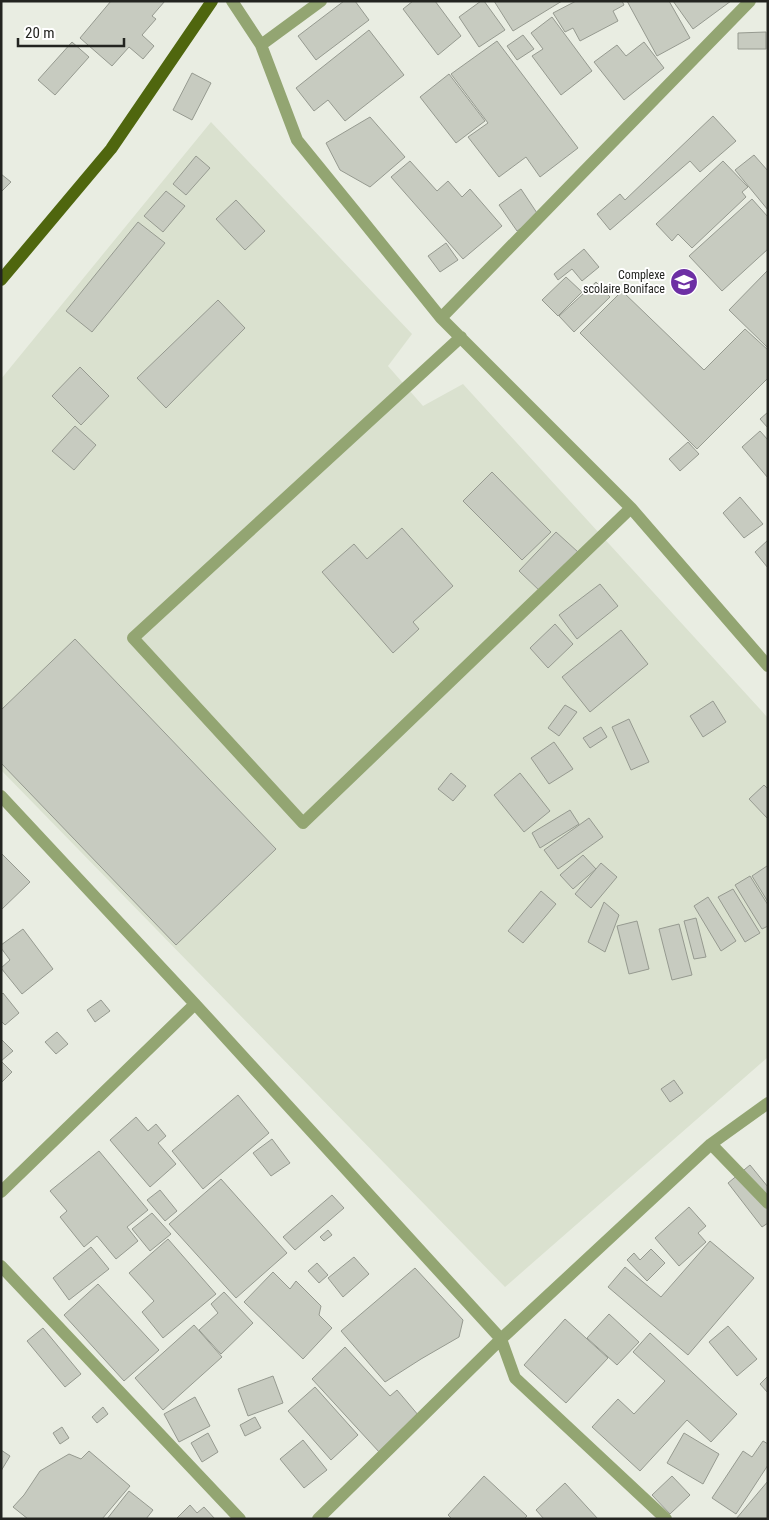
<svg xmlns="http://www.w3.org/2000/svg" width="769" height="1520" font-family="'Roboto Condensed',sans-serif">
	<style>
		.built { fill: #dae1cf }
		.building { fill: #c7cbc0; stroke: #969a90 }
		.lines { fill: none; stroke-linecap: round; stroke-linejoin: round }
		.minor { stroke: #93a572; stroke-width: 12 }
		.major { stroke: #4f660e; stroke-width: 12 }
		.labels { text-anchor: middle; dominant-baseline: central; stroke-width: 4; stroke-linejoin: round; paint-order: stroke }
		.poi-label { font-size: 12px; fill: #232420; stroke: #fff; text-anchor: end }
	</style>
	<rect width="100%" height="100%" fill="#e9ede2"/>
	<path class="built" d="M211,122L412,334L388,366L423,406L463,384L768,718V1057L505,1287L1,770V379Z"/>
	<path class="building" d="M111,1H165L152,16L156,19L142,35L154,46L143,59L129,47L112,66L80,38Z
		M344,1H355L369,20L316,60L298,36Z
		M413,1H435L461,36L438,55L403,9Z
		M481,1H484L505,30L479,47L459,17Z
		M494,1H562L513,31Z
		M576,1H622L624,5L613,11L618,21L580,41L573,28L565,32L553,13Z
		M627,1H669L690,38L657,56Z
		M673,1H731L693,29Z
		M552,17L592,71L561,95L532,56L543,49L531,33Z
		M369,30L404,75L345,121L328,100L314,111L296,88Z
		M766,32V49H738V33Z
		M523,35L534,49L517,60L507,46Z
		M497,41L578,148L540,177L526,157L499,177L468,137L488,123L451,74Z
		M72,42L89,57L55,95L38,80Z
		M644,42L664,68L624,100L594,62L617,45L626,56Z
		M192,73L211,83L192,120L173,110Z
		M449,74L485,121L456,143L420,97Z
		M713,116L736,141L700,172L690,161L610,230L597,214L620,194L625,200Z
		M370,117L405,157L370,187L340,170L326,143Z
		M754,155L768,171V210L735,170Z
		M196,156L210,168L186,195L173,184Z
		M410,161L437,191L448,181L462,197L470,189L502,226L463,259L391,177Z
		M723,161L748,187L742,192L746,197L692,248L678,234L672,241L656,224Z
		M1,174L11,182L1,192Z
		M521,189L539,216L517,231L499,205Z
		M166,191L185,206L163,232L144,216Z
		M752,199L768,217V249L722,291L689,256Z
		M236,200L265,231L245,250L216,219Z
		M138,222L165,243L92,332L66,311Z
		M446,243L458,260L440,272L428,256Z
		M584,249L599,267L582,281L572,269L558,280L554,274Z
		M768,270V348L729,310Z
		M566,277L582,292L558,316L542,300Z
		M596,282L610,297L574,332L559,316Z
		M622,291L704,370L745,329L768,350V378L697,449L580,333Z
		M218,300L245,328L166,408L137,378Z
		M80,367L109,396L81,425L52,396Z
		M768,412V428L760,419Z
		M75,426L96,445L74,470L52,451Z
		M760,431L768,440V478L742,447Z
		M688,442L699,454L680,471L669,459Z
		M492,472L551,532L522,560L463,501Z
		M740,497L763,524L744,538L723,513Z
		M402,528L453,586L413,622L419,629L393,653L322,572L354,544L367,559Z
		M556,532L578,552L541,592L519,571Z
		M768,540V568L755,552Z
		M600,584L618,606L577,639L559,615Z
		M555,624L573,644L548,668L530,648Z
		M621,630L648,664L590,712L562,677Z
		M75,639L276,849L176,945L1,763V710Z
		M713,701L726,722L703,737L690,716Z
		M565,705L577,712L559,736L548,728Z
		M629,719L649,762L631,770L612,727Z
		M601,727L607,737L590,748L583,738Z
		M554,742L573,769L549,784L531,758Z
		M451,773L466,786L453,801L438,789Z
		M520,773L550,811L524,832L494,795Z
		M764,785L768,789V819L749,799Z
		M570,810L579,824L540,848L532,833Z
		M589,818L603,837L558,869L544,850Z
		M1,853L30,882L1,910Z
		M583,855L596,869L573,889L560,875Z
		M601,863L617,877L591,908L575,894Z
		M767,866L768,868V902L752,876Z
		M750,876L768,905V926L762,929L735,885Z
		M733,889L760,933L745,942L718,897Z
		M541,891L556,904L523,943L508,931Z
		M708,897L736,941L721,951L694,906Z
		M604,902L619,915L605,952L588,942Z
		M696,918L706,957L694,959L684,921Z
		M637,921L649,969L629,974L617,926Z
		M679,924L692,975L672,980L659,929Z
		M23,929L53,969L22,994L1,968L10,960L1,948V945Z
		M3,993L19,1013L5,1025L1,1021V995Z
		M101,1000L110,1011L95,1022L87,1010Z
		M57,1032L68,1044L56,1054L45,1042Z
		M1,1039L13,1051L1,1061L12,1072L1,1083Z
		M674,1080L683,1093L670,1102L661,1089Z
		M238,1095L269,1133L203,1189L172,1151Z
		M136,1117L148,1131L156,1124L166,1136L158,1143L176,1164L150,1187L110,1140Z
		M272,1139L290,1163L271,1176L253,1153Z
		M99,1151L148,1210L127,1227L138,1241L116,1259L97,1236L84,1247L60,1217L67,1211L50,1191Z
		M750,1165L768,1187V1223L762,1227L728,1183Z
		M221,1179L287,1253L236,1298L169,1224Z
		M160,1190L177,1211L165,1221L147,1200Z
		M332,1195L344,1208L295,1250L283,1237Z
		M689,1207L706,1226L698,1233L706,1242L679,1266L655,1238Z
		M152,1213L171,1234L150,1251L132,1229Z
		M328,1230L332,1235L324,1241L320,1237Z
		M168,1239L216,1294L163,1338L142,1312L154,1301L129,1273Z
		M710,1241L754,1278L688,1355L608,1287L625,1267L661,1297Z
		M91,1247L109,1269L69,1300L53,1278Z
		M651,1249L665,1263L647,1281L627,1260L634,1253L640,1260Z
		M354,1257L369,1274L343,1297L328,1278Z
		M317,1263L328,1275L319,1283L308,1271Z
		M415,1268L463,1320L459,1337L421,1359L385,1382L341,1331Z
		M273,1272L290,1289L296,1281L321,1306L319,1315L332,1328L303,1359L244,1302Z
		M98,1284L159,1350L124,1381L64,1315Z
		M224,1292L253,1323L221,1354L199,1330L218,1313L211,1304Z
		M609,1314L639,1342L617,1365L587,1338Z
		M565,1319L608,1358L566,1403L524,1365Z
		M194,1325L222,1357L163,1410L135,1378Z
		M728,1326L757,1359L737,1376L709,1342Z
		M43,1328L81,1374L65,1387L27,1341Z
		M650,1333L737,1414L711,1442L687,1420L640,1471L592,1427L618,1399L634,1414L665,1381L633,1352Z
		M345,1347L390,1396L397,1390L419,1416L380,1453L312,1379Z
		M273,1376L283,1403L248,1416L238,1389Z
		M768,1376V1393L760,1384Z
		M315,1387L358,1435L331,1460L288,1411Z
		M195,1397L210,1426L179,1442L164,1414Z
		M103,1407L108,1414L97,1423L92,1417Z
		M255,1417L261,1428L245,1436L240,1425Z
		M62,1427L69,1438L60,1444L53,1433Z
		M208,1433L218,1452L202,1462L191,1443Z
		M684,1433L719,1454L703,1484L667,1463Z
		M303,1440L327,1470L304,1488L280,1459Z
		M763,1441L768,1444V1465L736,1514L712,1498L743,1451L752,1457Z
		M1,1450L10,1456L1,1471Z
		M89,1451L130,1486L102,1519H28L13,1507L24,1495L40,1471L69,1454L81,1459Z
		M484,1476L527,1516L524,1519H452L448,1515Z
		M672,1476L690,1495L670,1514L652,1495Z
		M768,1481V1519H736Z
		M565,1483L598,1519H544L536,1510Z
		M129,1491L153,1510L146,1519H107Z
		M190,1505L197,1513L204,1507L215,1519H176Z"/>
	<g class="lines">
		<path class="minor" d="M232,1L261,45L297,140L358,215L441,318L631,508L768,666
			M261,45L321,1
			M441,318L750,1
			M461,337L133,638L303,823L631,508
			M1,796L195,1004L501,1339L515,1378L666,1519
			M711,1144L768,1203
			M1,1192L195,1004
			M1,1266L240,1519
			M318,1519L501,1339L711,1144L768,1103"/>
		<path class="major" d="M1,280L111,149L212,1"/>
	</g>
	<defs>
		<g id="school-disc" transform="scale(1.4375)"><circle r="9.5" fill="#6d2fa4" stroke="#fff"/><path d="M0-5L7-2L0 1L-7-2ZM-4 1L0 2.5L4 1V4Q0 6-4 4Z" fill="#fff"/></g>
	</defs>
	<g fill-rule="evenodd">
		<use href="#school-disc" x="684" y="282"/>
	</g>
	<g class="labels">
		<g class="poi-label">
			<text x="665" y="275">Complexe<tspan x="665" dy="14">scolaire Boniface</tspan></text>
		</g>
	</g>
	<rect width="769" height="1520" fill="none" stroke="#232420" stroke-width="5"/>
	<path d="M18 38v8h106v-8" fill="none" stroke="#232420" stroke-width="2.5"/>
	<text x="25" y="38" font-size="15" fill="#232420" stroke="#ffffff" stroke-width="4" paint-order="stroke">20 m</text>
</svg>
